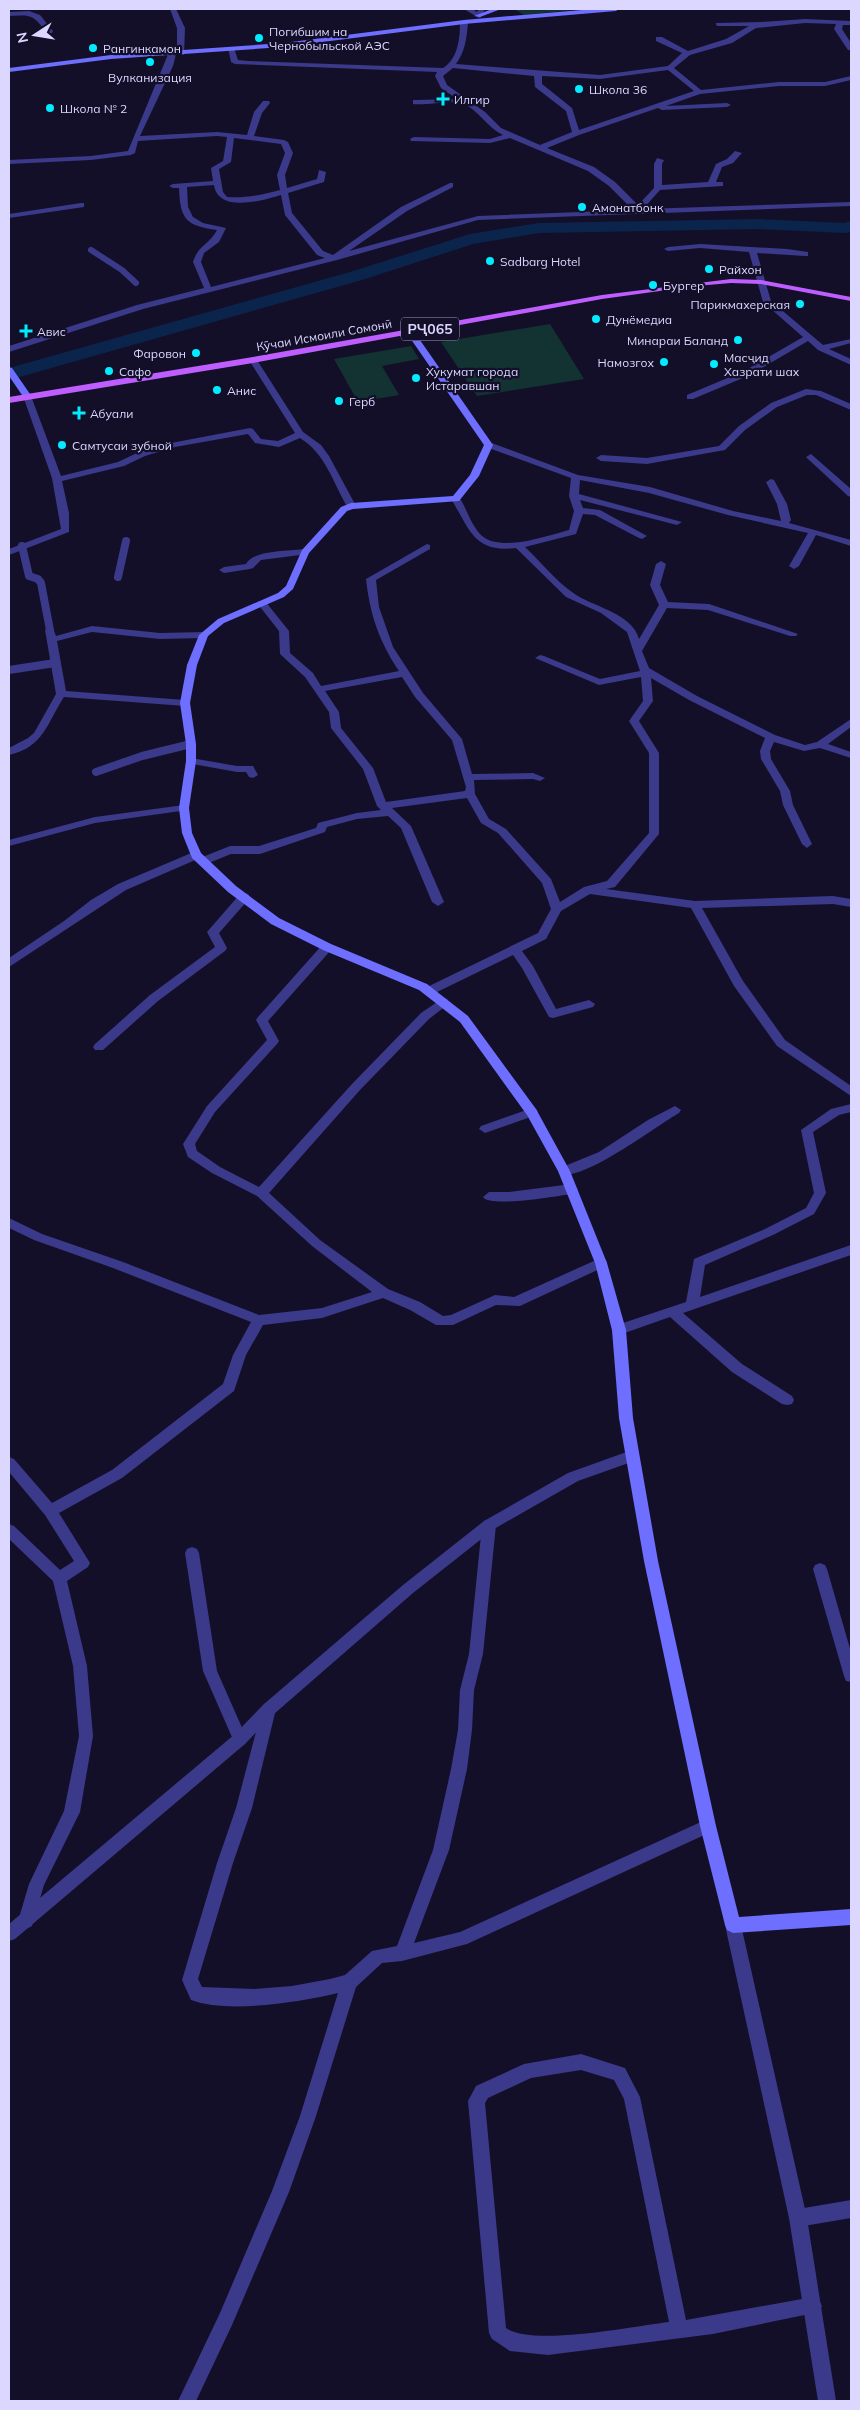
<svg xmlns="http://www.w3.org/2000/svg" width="860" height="2410" font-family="Mulish,sans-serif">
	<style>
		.green { fill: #123331 }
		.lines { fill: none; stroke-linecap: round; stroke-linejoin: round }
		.river { fill: #0b244c; fill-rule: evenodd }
		.pedestrian-far1 { stroke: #3b3989; stroke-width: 6 }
		.pedestrian { stroke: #3b3989; stroke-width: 8 }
		.minor { fill: #3b3989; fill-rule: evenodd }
		.tertiary { fill: #3b3989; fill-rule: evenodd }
		.secondary { fill: #6e6eff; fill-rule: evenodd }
		.primary { fill: #bf5eff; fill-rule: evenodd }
		.poi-dot { fill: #03ecff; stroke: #130f29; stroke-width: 2 }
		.labels { text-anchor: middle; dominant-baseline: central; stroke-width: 4.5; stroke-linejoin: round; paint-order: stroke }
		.far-poi-label { font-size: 12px; fill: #dbd7ff; stroke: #130f29; text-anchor: start }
		.far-street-label { font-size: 12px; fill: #dbd7ff; stroke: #130f29 }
		.shield { fill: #130f29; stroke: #9f9bbf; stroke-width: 1 }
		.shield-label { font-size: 14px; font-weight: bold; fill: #dbd7ff }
	</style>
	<rect width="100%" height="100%" fill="#130f29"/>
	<path class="green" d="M514,9H584L524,15Z
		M550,324L584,379L477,396L441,342Z
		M411,346L419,359L382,366L399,395L358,402L334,359Z"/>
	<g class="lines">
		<path class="river" d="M759,219L844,223L851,221V232L845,233L759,229L539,233L473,244L362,280L9,380V368L350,272L470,234L539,223Z"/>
		<path class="pedestrian-far1" d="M91,250L122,270L136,283"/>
		<path class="pedestrian" d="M22,546L29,576L38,579L41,583L50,630
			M118,577L126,541
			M9,670L55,663
			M96,772L142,756L191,744"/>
		<path class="minor" d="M170,9H176L185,28L184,55L177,53V28Z
			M464,9H472L477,12L479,9H485L481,17L479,18Z
			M29,11L40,15L53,31L52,33H46C34,14 30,15 9,16V12Z
			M805,19L851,21V25H843L842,29L851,43V50H848L834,29L836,24L805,23L756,28L732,43L690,55L674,68L701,90L779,82H825L851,76V80L825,86H779L700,94L666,106L727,103L731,105L727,107L662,110L658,108L579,135L547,148L594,167L615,182L638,205L654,188V164L657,158L664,160L662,164V185L708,182L716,164L727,159L735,151L742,153L733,163L722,167L716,182H723V186L660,190L643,209L851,202V206L478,220L337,260L143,309L9,352V346L137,305L204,288L193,262C198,245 209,245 217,230C186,226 180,219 179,188H173L169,186L173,184L213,181L211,168L223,161L227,137L217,136L138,141L135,153L131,155L91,160L9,164V160L91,156L128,151L169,52L176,54L173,66L140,136L217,132L247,135L254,112L263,101H269L270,103L262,113L254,136L284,140L288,142L293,153L285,175L287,188L317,179L319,170L326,172L324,182L288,193L292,213L323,251L333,255L401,207L450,183H453V187L407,211L349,251L478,216L633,210L609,186L588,171L510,138L490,143L411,141L410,139L414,137L490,139L503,135C488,128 479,111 464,104C453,99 427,106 413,104V100H416L457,99L441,88L435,76L437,72L235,64L231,62L228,48H234L238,60L248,61L443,68C458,59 460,38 460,22L464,20L468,22C467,37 465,52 456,64L600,75L668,66L682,53L656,41V37H662L688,51L726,39L749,26H718L716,25V23L761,22ZM453,68L534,76L535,87L566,111L572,132L540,145L501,128L485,112L447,85L443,76ZM668,70L694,91L579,130L572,108L542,84V76L600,79ZM234,138L281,144L285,153L277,175L280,190C262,195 246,198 227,197L223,192L219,169L231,162ZM214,185C218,213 262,201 281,195L285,215L317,255L325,258L211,287L201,262L204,253L219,242L226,228L203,223L193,217L188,207L187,187Z
			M81,203H84V207L9,218V214Z
			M700,244L787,249L808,252V256H805L757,253L771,301L823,345L851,339V343L829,349L851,359V365L818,350L808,341L750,375L693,399H687V395L744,371L803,337L763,302L749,252L700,248L668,251L664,249L668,247Z
			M253,357L257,360L303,432L321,445L329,456L356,506L354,508H348C333,483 326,454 300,438L279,447L255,443L248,434L175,447L145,456L124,466L62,481L69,513V532L9,555V549L61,529L52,478L23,396L24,394L31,396L61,476L118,462L139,452L171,443L250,428L253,429L261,439L278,441L295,433L249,360Z
			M806,389L821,391L851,404V410L816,395H807L777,407L745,430L725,450L647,464L601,461L596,458L601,455L647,458L719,446L739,426L771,403Z
			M489,442L578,475L650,487L733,511L781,521L777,504L766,482L771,479L774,480L787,504L791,520L789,523L851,540V546L816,535L799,566L794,569L789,566L808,533L728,515L649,493L580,480L579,494L682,522L677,525L580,500L583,508L600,510L647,536L642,539L639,538L595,515L583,514L576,534L525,547C540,561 555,580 572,592C591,607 632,612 639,639L659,605L650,585L656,564L661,561L666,564L660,585L668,602L709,604L798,634L796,636H790L708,610L667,608L642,651L649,668L697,696L775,735L805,745L817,742L851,719V727L828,744L851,752V758L820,748L804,751L774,742L770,751L771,759L790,791L793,805L812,844L807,848L802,844L783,805L780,791L761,759L760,751L765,738L689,700L651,678L653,701L639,721L659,753V834L615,887L606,889L695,901L833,896L851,899V907L833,904L702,908L743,981L785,1040L851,1086V1096L777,1046L734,986L691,908L590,894L561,911L546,939L522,951L533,966L556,1009L589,1000L595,1004L593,1007L553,1018L549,1017L522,968L513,955L433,994H425L423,991L425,988L538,933L551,909L542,883L498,833L481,823L467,798L392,808L411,826L444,902L438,906L432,902L401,828L388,816L357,819L327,827L325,832L260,854H231L204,865L199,861L200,858L230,846H259L316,828L318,823L357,813L381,810L377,806L363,769L331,728L329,712L305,677L280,654L279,631L257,603L259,601H265L289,631L290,653L313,673L321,686L399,671C379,641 370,615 366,579L427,544L430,545V549L376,580L379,607L393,647L423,693L462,739L472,774L533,773L545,778L540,781L533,779L474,780L475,794L489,819L506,829L551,879L560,902L584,887L607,881L649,833V753L629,721L643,701L641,677L599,685L535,658L540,655L544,656L600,679L640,671L627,632L601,613L566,597L516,548C473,553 470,529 451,499L456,496L459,497C467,509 471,525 481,535C500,553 546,536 569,530L574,511L569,496L571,478L486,447L485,445ZM402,677L415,697L452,740L466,787L465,791L386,802L373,768L341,728L339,712L325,691Z
			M811,454L851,489V497L848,496L808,459L806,457Z
			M305,549L308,550V554L261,560L253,568L250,569L224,573L219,570L224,567L246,564C253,550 290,551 305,549Z
			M92,626L160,633L204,632L209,635L204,638L160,639L92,632L57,641L66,691L185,700L190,703L185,706L64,697C47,723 44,747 9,755V748L28,738L34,733L56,694L45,630L47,628H53L56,636Z
			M191,758L237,766H253L258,775L253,778L249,777L246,772H237L187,763L186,761Z
			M184,805L188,806L189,808L188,810L95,823L9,846V840L95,817Z
			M196,851L201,855L200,858L126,890L9,967V958L64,921L91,900L118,884Z
			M244,893L248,894L250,897L248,900L219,933L227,948L225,951L158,1001L103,1050H95L93,1047L95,1044L150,995L215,947L207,932L240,894Z
			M327,943L333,947L331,950L268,1021L279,1041L277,1044L215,1112L195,1144L197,1151L220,1167L259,1187L352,1084L421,1013L443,998L447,999L449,1002L447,1005L429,1019L360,1090L269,1193L320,1240L388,1289L420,1302L443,1316L451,1315L495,1295L514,1297L596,1260H606L607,1263L606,1266L520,1306L496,1305L453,1325H436L410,1310L383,1298L322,1318L263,1325L246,1355L234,1391L122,1478L59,1513L90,1563L88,1567L67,1581L87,1666L93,1736L80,1812L44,1885L32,1926L26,1929L20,1926L18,1921L29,1884L64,1811L79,1736L73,1666L53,1581L9,1539V1524L14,1526L60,1570L74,1561L45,1515L9,1472V1457L14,1459L52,1503L112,1470L223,1384L233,1355L251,1322L113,1268L34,1240L9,1228V1218L42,1234L123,1262L259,1315L322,1308L372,1292L312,1246L257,1196L212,1173L188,1157L183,1144L207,1106L267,1040L256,1020L258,1017L323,944Z
			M851,1104V1112L839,1115L813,1132L826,1193L814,1214L773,1235L705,1265L700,1297L851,1245V1255L683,1313L742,1364L792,1396L794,1400L792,1404L787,1405L782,1404L732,1372L670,1317L619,1335L614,1334L612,1330L614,1326L686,1302L694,1259L765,1229L806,1208L814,1193L801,1130L831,1109Z
			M675,1106L681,1110L679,1113C656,1126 583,1182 560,1174L558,1171L560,1168L599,1152L648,1120Z
			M532,1108L536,1109L538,1112L536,1115L485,1133L479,1129L481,1126Z
			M572,1184L578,1189L572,1194C557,1196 490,1208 483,1197L489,1192H509Z
			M489,1519L494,1521L496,1525L483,1654L474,1690L472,1730L467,1769L449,1850L414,1943L460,1932L703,1821L708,1819L713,1821L716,1826L713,1831L467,1944L402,1961L382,1963L356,1987L316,2116L289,2192L232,2325L196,2401H178L220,2313L272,2191L300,2116L338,1993C300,2002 228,2014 191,2000L182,1980L217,1863L236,1808L262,1709L264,1704L269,1702L274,1704L276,1709L252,1808L233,1863L198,1979L202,1987L254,1989L292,1986L330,1979L345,1975L372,1951L397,1946L433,1850L451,1769L458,1730L460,1690L469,1654L482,1525L484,1521Z
			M192,1547L197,1549L199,1553L217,1671L247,1739L245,1744L240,1746L235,1744L203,1671L185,1553L187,1549Z
			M820,1563L825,1565L827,1569L851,1652V1682L846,1681L844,1676L813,1569L815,1565Z
			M581,2054L625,2068L640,2097L686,2320L813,2297L819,2300L822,2306L819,2312L713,2334L548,2355L510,2351L492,2339L489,2333L468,2101L476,2086L524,2064ZM581,2070L614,2080L624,2099L669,2322C635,2326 532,2347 506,2328L485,2103L488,2098L531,2078Z
			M851,2200V2218L798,2227L792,2224L789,2218L792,2212L798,2209Z"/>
		<path class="tertiary" d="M632,1450L637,1452L639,1456L637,1460L578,1481L494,1529L413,1593L274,1714L245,1744L15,1939L9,1941V1924L235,1734L264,1704L403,1585L484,1521L568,1473Z
			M733,1917L739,1920L741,1925L807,2218L836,2401H818L789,2218L725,1925L727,1920Z"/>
		<path class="secondary" d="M492,9H501L480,17L474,16Z
			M594,9H619L616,11L464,24L283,47L111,59L9,72V68L111,55L283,43L464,20Z
			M407,330H413L493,445L479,476L459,501L353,509L347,511L309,553L293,589L284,597L224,623L208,636L197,665L190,703L196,744V761L189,808L192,833L201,853L236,886L279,918L331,944L427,984L468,1016L536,1109L570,1171L607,1263L626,1330L633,1418L658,1561L716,1826L739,1917L851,1909V1925L733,1933L727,1930L725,1925L700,1826L644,1561L619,1418L612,1330L595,1263L558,1171L527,1115L460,1022L419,990L323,950L271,924L228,892L192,858L182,833L179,808L186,761V744L180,703L187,665L199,635L218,619L278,593L286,586L302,550L341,507L351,503L453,496L470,475L484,445L406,332Z
			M9,367L12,368L30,394V398H24L9,376Z"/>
		<path class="primary" d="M731,279L761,280L851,297V301L761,284L731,283L696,286L602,299L253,363L9,403V397L253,357L602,295Z"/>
	</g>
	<g class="poi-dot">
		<circle cx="259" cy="38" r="5"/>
		<circle cx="93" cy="48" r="5"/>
		<circle cx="150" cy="62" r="5"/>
		<circle cx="579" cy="89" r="5"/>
		<path d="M440.5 91.5h5v5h5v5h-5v5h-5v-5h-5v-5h5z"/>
		<circle cx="50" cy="108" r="5"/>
		<circle cx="582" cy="207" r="5"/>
		<circle cx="490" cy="261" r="5"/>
		<circle cx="709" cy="269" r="5"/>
		<circle cx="653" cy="285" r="5"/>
		<circle cx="800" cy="304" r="5"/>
		<circle cx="596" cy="319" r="5"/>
		<path d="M23.5 323.5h5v5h5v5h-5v5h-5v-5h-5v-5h5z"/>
		<circle cx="738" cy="340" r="5"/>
		<circle cx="196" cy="353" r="5"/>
		<circle cx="664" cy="362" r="5"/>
		<circle cx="714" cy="364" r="5"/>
		<circle cx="109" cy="371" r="5"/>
		<circle cx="416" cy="378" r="5"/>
		<circle cx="217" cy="390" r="5"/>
		<circle cx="339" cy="401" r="5"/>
		<path d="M76.5 405.5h5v5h5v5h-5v5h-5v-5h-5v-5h5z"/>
		<circle cx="62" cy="445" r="5"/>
	</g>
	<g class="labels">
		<g class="far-poi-label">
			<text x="269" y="31">Погибшим на<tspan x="269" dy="14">Чернобыльской АЭС</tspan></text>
			<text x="103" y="48">Рангинкамон</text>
			<text x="150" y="77" text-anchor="middle">Вулканизация</text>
			<text x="589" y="89">Школа 36</text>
			<text x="454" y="99">Илгир</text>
			<text x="60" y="108">Школа № 2</text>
			<text x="592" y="207">Амонатбонк</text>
			<text x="500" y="261">Sadbarg Hotel</text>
			<text x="719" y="269">Райхон</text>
			<text x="663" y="285">Бургер</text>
			<text x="790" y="304" text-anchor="end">Парикмахерская</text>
			<text x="606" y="319">Дунёмедиа</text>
			<text x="37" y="331">Авис</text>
			<text x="728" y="340" text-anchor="end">Минараи Баланд</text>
			<text x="186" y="353" text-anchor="end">Фаровон</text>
			<text x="724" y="357">Масҷид<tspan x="724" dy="14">Хазрати шах</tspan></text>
			<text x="654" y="362" text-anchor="end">Намозгох</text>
			<text x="119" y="371">Сафо</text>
			<text x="426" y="371">Хукумат города<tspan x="426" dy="14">Истаравшан</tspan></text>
			<text x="227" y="390">Анис</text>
			<text x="349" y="401">Герб</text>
			<text x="90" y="413">Абуали</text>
			<text x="72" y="445">Самтусаи зубной</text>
		</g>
		<g class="far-street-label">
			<text transform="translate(324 335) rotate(-10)">Кӯчаи Исмоили Сомонӣ</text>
		</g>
		<rect class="shield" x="401" y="317.5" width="58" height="23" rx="4"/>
		<g class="shield-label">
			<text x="430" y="329">РҶ065</text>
		</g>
	</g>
	<rect width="860" height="2410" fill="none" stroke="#dbd7ff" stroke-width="20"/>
	<g transform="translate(35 35) rotate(258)" stroke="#130f29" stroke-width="4" paint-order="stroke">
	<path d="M0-4L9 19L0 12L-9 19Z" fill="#dbd7ff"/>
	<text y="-8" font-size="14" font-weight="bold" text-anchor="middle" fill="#dbd7ff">N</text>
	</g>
</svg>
